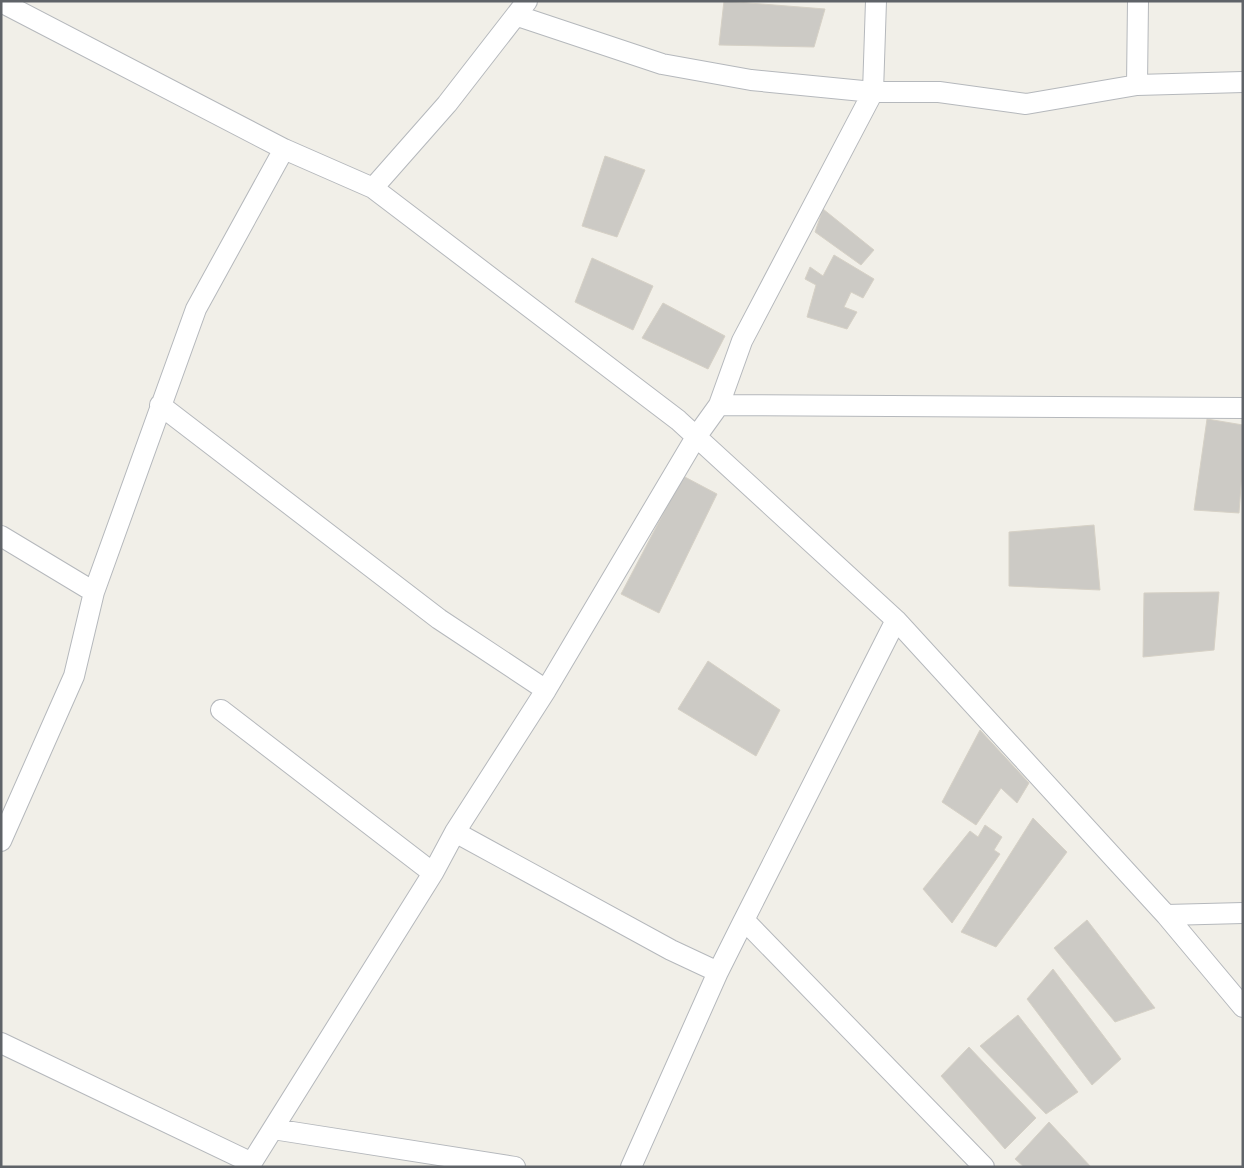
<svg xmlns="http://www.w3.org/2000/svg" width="1244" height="1168" font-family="'Varela Round',sans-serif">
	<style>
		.building { fill: #cccac5; stroke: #d6d1c6 }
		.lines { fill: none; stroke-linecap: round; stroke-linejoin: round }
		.minor-casing { stroke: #b5b8bc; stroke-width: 22 }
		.minor { stroke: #fff; stroke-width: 20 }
	</style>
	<rect width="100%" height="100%" fill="#f1efe8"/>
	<path class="building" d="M724,1L825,9L814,47L719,45Z
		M605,156L645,170L617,237L582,226Z
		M823,209L874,250L861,265L815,232Z
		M834,255L874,279L863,298L851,292L844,307L857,312L847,329L807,317L816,285L805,279L810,267L823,276Z
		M592,258L653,286L633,330L575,302Z
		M663,303L725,336L708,369L642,338Z
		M1207,419L1243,425V458L1239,513L1194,510Z
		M683,476L717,494L659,613L621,594Z
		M1094,525L1100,590L1009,586V532Z
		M1219,592L1214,650L1143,657L1144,593Z
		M708,661L780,710L756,756L678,709Z
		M980,730L1029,783L1017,803L1001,788L976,825L942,802Z
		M1033,818L1067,852L996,947L961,932Z
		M985,825L1002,837L994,850L1000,854L952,923L923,889L970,831L978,837Z
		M1087,920L1155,1008L1115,1022L1054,948Z
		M1053,969L1121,1059L1092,1085L1027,999Z
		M1018,1015L1078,1092L1046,1114L980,1046Z
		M969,1047L1036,1118L1005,1149L941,1076Z
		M1049,1122L1091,1167H1024L1015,1159Z"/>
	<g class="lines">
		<g class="minor-casing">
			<path id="minor" d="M1,2L284,149L373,188L678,420L896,620L1166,915L1243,1007
				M518,16L662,64L751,80L873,92H939L1026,104L1137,85L1243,82
				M1137,85L1138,1
				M373,188L447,104L527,1
				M160,405L439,619L546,690
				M719,405L742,341L873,92L876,1
				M1,536L94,592
				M896,620L744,920L984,1167
				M221,710L433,873
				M455,832L671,950L718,972
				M1,841L74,676L94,592L196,309L284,149
				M1166,915L1243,913
				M1,1043L252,1163
				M273,1129L515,1167
				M249,1167L433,873L455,832L546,690L696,437L719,405L1243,408
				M631,1167L718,972L744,920"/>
		</g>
		<use href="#minor" class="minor"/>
	</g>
	<rect width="1244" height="1168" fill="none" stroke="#5f6368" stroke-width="5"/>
</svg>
